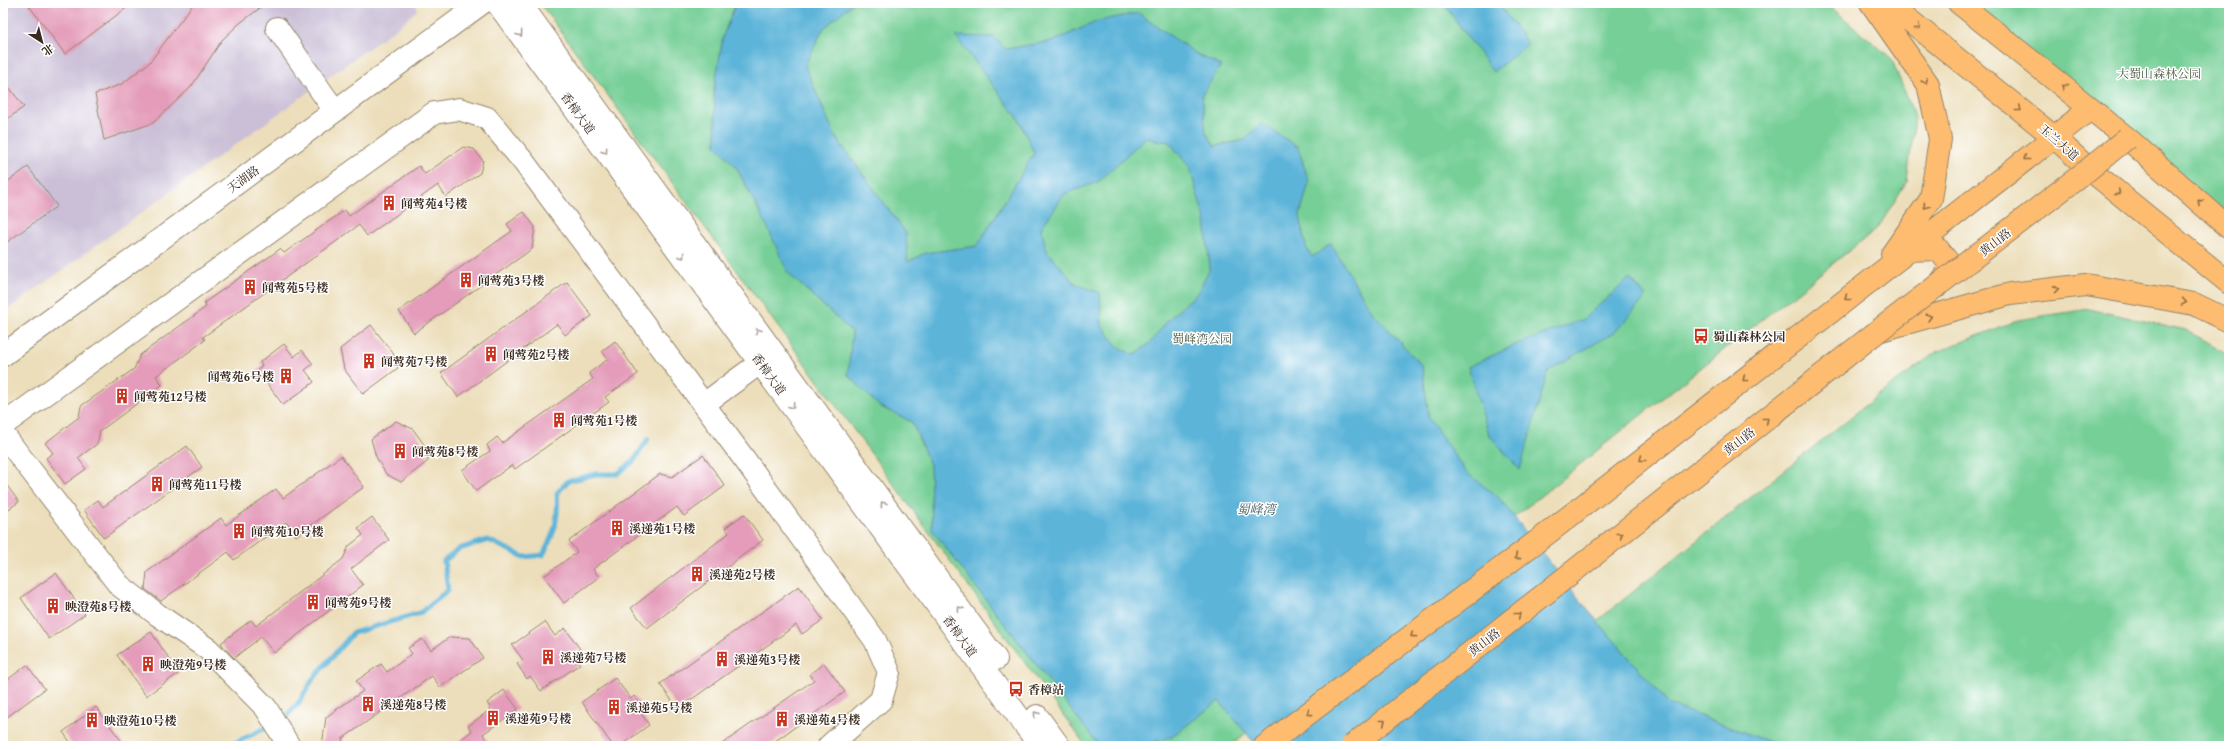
<svg xmlns="http://www.w3.org/2000/svg" width="2232" height="749" font-family="'Gentium Book Plus','Noto Serif SC',serif">
	<style>
		.industrial { fill: #cabfd7 }
		.green { fill: #75cf96; stroke: #587c5a }
		.water { fill: #5cb4d9; stroke: #4c6f7c; fill-rule: evenodd }
		.lines { fill: none; stroke-linecap: round; stroke-linejoin: round }
		.stream { stroke: #5cb4d9; stroke-width: 5 }
		.building { fill: #e49cba }
		.minor-casing { stroke: #94846c; stroke-width: 24 }
		.major-casing { stroke: #94846c; stroke-width: 24 }
		.minor { stroke: #fff; stroke-width: 22 }
		.major { stroke: #fdbc6f; stroke-width: 22 }
		.major-bridge-casing { stroke: #94846c; stroke-width: 24; stroke-linecap: butt }
		.major-bridge { stroke: #fdbc6f; stroke-width: 22 }
		.oneway { stroke: #926c42 }
		.oneway2 { stroke: #a79f9a }
		.labels { text-anchor: middle; dominant-baseline: central; stroke-width: 3; stroke-linejoin: round; paint-order: stroke }
		.park-label { font-size: 12px; fill: #4c5c42; stroke: #fff }
		.street-label { font-size: 12px; fill: #3b2a1e; stroke: #fff }
		.poi-label { font-size: 12px; font-weight: bold; fill: #3b2a1e; stroke: #fff; text-anchor: start }
		.water-label { font-size: 13px; font-style: italic; fill: #486169; stroke: #fff }
	</style>
	<rect width="100%" height="100%" fill="#fff"/>
	<filter id="ink" filterUnits="userSpaceOnUse"><feTurbulence type="fractalNoise" baseFrequency=".025" numOctaves="2"/><feDisplacementMap in="SourceGraphic" scale="8" xChannelSelector="R" yChannelSelector="G"/><feConvolveMatrix kernelMatrix="1 2 1 2 8 2 1 2 1" color-interpolation-filters="sRGB"/></filter>
	<filter id="wash" filterUnits="userSpaceOnUse"><feTurbulence type="fractalNoise" baseFrequency=".012" numOctaves="4" result="noise"/><feDisplacementMap in="SourceGraphic" scale="16" xChannelSelector="R" yChannelSelector="G"/><feGaussianBlur stdDeviation="0.9" result="paint"/><feColorMatrix in="noise" values="0 0 0 0 0 0 0 0 0 0 0 0 0 0 0 0 0 1.4 0 .05"/><feComposite in="paint" operator="in"/></filter>
	<g filter="url(#wash)">
		<rect width="100%" height="100%" fill="#ecdeba"/>
		<path class="industrial" d="M3,3H417V10L398,27L3,313Z"/>
		<path class="green" d="M540,3H1826L1891,58L1915,117L1907,181L1878,228L1640,416L1230,746H1086Z
			M1959,3H2229V213L2220,221Z
			M2089,309L2186,330L2229,354V746H1441L1872,400L1936,352L2018,320Z"/>
		<path class="water" d="M736,3H853L823,29L805,66L835,136L906,233L908,262L925,253L977,246L1034,153L1018,118L955,36L994,37L1006,49L1053,41L1098,21L1138,13L1195,53L1221,66L1202,95L1206,133L1215,146L1245,140L1261,123L1298,147L1309,182L1300,215L1306,247L1312,257L1331,244L1373,313L1422,366L1429,418L1466,472L1499,498L1587,609L1670,705L1781,746H1257L1219,701L1171,737L1140,746H1099L932,530L930,465L912,422L879,406L848,375L852,332L788,273L766,224L736,167L716,145L714,90L723,36ZM1145,138L1169,142L1189,166L1205,220L1210,269L1197,293L1169,319L1150,343L1134,355L1117,346L1102,325L1100,293L1076,284L1047,251L1041,228L1065,194L1098,182Z
			M1443,3H1498L1528,44L1493,72Z
			M1630,278L1646,297L1615,332L1548,371L1520,470L1489,435L1468,367L1517,344L1582,320Z"/>
		<g class="lines">
			<path class="stream" d="M279,721L285,718L300,701L313,679L353,633L420,613L448,590L444,561L459,549L488,540L524,557L543,555C555,532 559,519 557,493L568,481L596,474H617L633,462L648,439
				M228,746L270,726"/>
		</g>
		<g id="blocks">
			<path class="building" d="M27,3H133L65,54Z
				M194,3H267L240,23L222,40L191,87L153,123L104,140L95,94L122,84L150,62Z
				M3,79L24,107L3,122Z
				M463,147L474,149L483,161L480,173L446,197L438,185L367,236L359,225L203,337L205,340L156,376L162,385L100,431L97,444L78,458L86,469L65,484L46,458L53,453L45,443L79,417L81,406L134,369L140,355L206,307L204,303L280,249L284,253L345,210L349,216L419,166L425,174Z
				M28,167L57,206L3,245V185Z
				M524,212L535,227L532,249L414,333L399,311L512,231L507,224Z
				M567,282L592,316L565,335L557,324L458,397L441,373Z
				M371,325L393,353L398,368L363,394L344,369L340,349Z
				M615,341L638,374L605,397L609,402L515,469L512,465L476,491L462,470L490,451L487,445L497,437L502,443L593,379L589,373L608,359L602,351Z
				M284,344L294,357L302,350L313,364L305,370L314,382L283,405L257,370L262,366L260,362Z
				M396,421L413,429L425,446L428,461L401,482L386,474L376,457L371,439Z
				M187,446L202,467L104,538L84,510L98,500L103,507Z
				M703,455L725,486L684,516L677,507L593,569L599,577L564,603L544,576L577,552L569,541L660,474L672,477Z
				M341,456L364,487L296,536L286,522L234,560L228,552L161,601L145,589L147,572L221,518L226,525L276,489L283,498Z
				M3,480L19,502L3,513Z
				M744,514L763,540L647,628L631,608L729,533L725,528Z
				M372,517L389,540L351,569L363,585L274,653L261,637L234,658L224,647L221,643L251,620L256,626L343,559L349,546L363,535L358,528Z
				M56,573L85,614L49,639L21,598Z
				M799,586L823,620L802,634L796,625L678,709L660,684Z
				M545,622L555,636L565,628L580,649L572,654L580,664L541,691L530,676L527,679L517,664L523,660L512,645Z
				M151,632L179,673L146,696L117,655Z
				M450,637L470,638L483,658L440,687L432,676L342,739L344,746H322L326,717L363,691L356,681L381,664L387,672L412,654L408,648L422,639L431,650Z
				M824,663L845,692L768,746H719L814,680L810,674Z
				M27,665L45,689L3,720V683Z
				M615,678L631,699L634,696L646,712L642,715L649,725L620,746H613L582,702Z
				M504,690L518,709L483,734L491,746H452L472,731L468,726L491,709L487,703Z
				M96,707L125,746H73L63,732Z"/>
		</g>
	</g>
	<g filter="url(#ink)">
		<use href="#blocks" fill-opacity="0" stroke="#94846c" stroke-width="1"/>
		<g class="lines">
			<g class="minor-casing">
				<path id="minor" d="M497,3L1040,746
					M520,3L996,659
					M277,28L335,111
					M3,355L482,3
					M704,404L772,354
					M3,425L434,113L459,109L487,118L523,161L745,460L875,640L889,672L881,700L829,746
					M3,434L119,585L158,615L208,649L266,708L289,746
					M1037,716L1059,746"/>
			</g>
			<g class="major-casing">
				<path id="major" d="M1871,3L1928,84L1940,139L1931,199L1892,254
					M1888,3L2054,137L2089,169L2229,283
					M1959,3L2127,138L2229,228
					M1908,250L1938,249L1952,267L1938,286
					M1878,331L2010,294L2086,285L2194,304L2229,321
					M1265,746L1548,533L2090,109"/>
			</g>
			<use href="#minor" class="minor"/>
			<use href="#major" class="major"/>
			<g class="major-bridge-casing">
				<path id="major-bridge" d="M1352,746L1878,331L2089,169L2127,138"/>
			</g>
			<use href="#major-bridge" class="major-bridge"/>
		</g>
		<defs><path id="oneway-chevron" d="M-2-3.5L2.5 0L-2 3.5" fill="none" stroke-width="1.6" stroke-linecap="round" stroke-linejoin="round"/></defs>
		<g class="oneway">
			<use href="#oneway-chevron" transform="translate(1918 27) rotate(39)"/>
			<use href="#oneway-chevron" transform="translate(1925 81) rotate(60)"/>
			<use href="#oneway-chevron" transform="translate(2064 87) rotate(-141)"/>
			<use href="#oneway-chevron" transform="translate(2019 109) rotate(39)"/>
			<use href="#oneway-chevron" transform="translate(2026 158) rotate(142)"/>
			<use href="#oneway-chevron" transform="translate(2118 193) rotate(39)"/>
			<use href="#oneway-chevron" transform="translate(2200 202) rotate(-138)"/>
			<use href="#oneway-chevron" transform="translate(1926 206) rotate(125)"/>
			<use href="#oneway-chevron" transform="translate(2056 289) rotate(-7)"/>
			<use href="#oneway-chevron" transform="translate(1847 298) rotate(142)"/>
			<use href="#oneway-chevron" transform="translate(2184 302) rotate(10)"/>
			<use href="#oneway-chevron" transform="translate(1929 317) rotate(-15)"/>
			<use href="#oneway-chevron" transform="translate(1745 379) rotate(142)"/>
			<use href="#oneway-chevron" transform="translate(1766 420) rotate(-38)"/>
			<use href="#oneway-chevron" transform="translate(1642 459) rotate(142)"/>
			<use href="#oneway-chevron" transform="translate(1620 535) rotate(-38)"/>
			<use href="#oneway-chevron" transform="translate(1517 557) rotate(143)"/>
			<use href="#oneway-chevron" transform="translate(1518 615) rotate(-38)"/>
			<use href="#oneway-chevron" transform="translate(1413 635) rotate(143)"/>
			<use href="#oneway-chevron" transform="translate(1309 713) rotate(143)"/>
			<use href="#oneway-chevron" transform="translate(1383 722) rotate(-38)"/>
		</g>
		<g class="oneway2">
			<use href="#oneway-chevron" transform="translate(520 34) rotate(54)"/>
			<use href="#oneway-chevron" transform="translate(605 151) rotate(54)"/>
			<use href="#oneway-chevron" transform="translate(682 256) rotate(54)"/>
			<use href="#oneway-chevron" transform="translate(758 331) rotate(-126)"/>
			<use href="#oneway-chevron" transform="translate(792 406) rotate(54)"/>
			<use href="#oneway-chevron" transform="translate(883 504) rotate(-126)"/>
			<use href="#oneway-chevron" transform="translate(960 609) rotate(-126)"/>
			<use href="#oneway-chevron" transform="translate(1036 714) rotate(-126)"/>
		</g>
	</g>
	<defs>
		<g id="building-bare" transform="scale(1.2)"><path d="M-4-6H4V6H1V3H-1V6H-4ZM-2.5-4.3h1.7v1.8h-1.7ZM.8-4.3h1.7v1.8H.8ZM-2.5-1h1.7V.8h-1.7ZM.8-1h1.7V.8H.8Z" fill="#c8321e" stroke="#fff" stroke-width="2.5" paint-order="stroke"/></g>
		<g id="bus-bare" transform="scale(1.2)"><path d="M-5-6H5V4H4V6H2V4H-2V6H-4V4H-5ZM-3.5-4V0h7V-4ZM-3.5 1.2v1.5H-2V1.2ZM2 1.2v1.5H3.5V1.2Z" fill="#c8321e" stroke="#fff" stroke-width="2.5" paint-order="stroke"/></g>
	</defs>
	<g fill-rule="evenodd">
		<use href="#building-bare" x="389" y="203"/>
		<use href="#building-bare" x="466" y="280"/>
		<use href="#building-bare" x="250" y="287"/>
		<use href="#bus-bare" x="1701" y="336"/>
		<use href="#building-bare" x="491" y="354"/>
		<use href="#building-bare" x="369" y="361"/>
		<use href="#building-bare" x="286" y="376"/>
		<use href="#building-bare" x="122" y="396"/>
		<use href="#building-bare" x="559" y="420"/>
		<use href="#building-bare" x="400" y="451"/>
		<use href="#building-bare" x="157" y="484"/>
		<use href="#building-bare" x="617" y="528"/>
		<use href="#building-bare" x="239" y="531"/>
		<use href="#building-bare" x="697" y="574"/>
		<use href="#building-bare" x="313" y="602"/>
		<use href="#building-bare" x="53" y="606"/>
		<use href="#building-bare" x="548" y="657"/>
		<use href="#building-bare" x="722" y="659"/>
		<use href="#building-bare" x="148" y="664"/>
		<use href="#bus-bare" x="1016" y="689"/>
		<use href="#building-bare" x="368" y="704"/>
		<use href="#building-bare" x="614" y="707"/>
		<use href="#building-bare" x="493" y="718"/>
		<use href="#building-bare" x="782" y="719"/>
		<use href="#building-bare" x="92" y="720"/>
	</g>
	<g class="labels">
		<g class="park-label">
			<text x="2159" y="73">大蜀山森林公园</text>
			<text x="1202" y="338">蜀峰湾公园</text>
		</g>
		<g class="street-label">
			<text transform="translate(578 113) rotate(54)">香樟大道</text>
			<text transform="translate(2059 142) rotate(41)">玉兰大道</text>
			<text transform="translate(243 179) rotate(-36)">天湖路</text>
			<text transform="translate(1995 242) rotate(-38)">黄山路</text>
			<text transform="translate(769 374) rotate(54)">香樟大道</text>
			<text transform="translate(1739 441) rotate(-38)">黄山路</text>
			<text transform="translate(960 636) rotate(54)">香樟大道</text>
			<text transform="translate(1484 642) rotate(-38)">黄山路</text>
		</g>
		<g class="poi-label">
			<text x="401" y="203">闻莺苑4号楼</text>
			<text x="478" y="280">闻莺苑3号楼</text>
			<text x="262" y="287">闻莺苑5号楼</text>
			<text x="1713" y="336">蜀山森林公园</text>
			<text x="503" y="354">闻莺苑2号楼</text>
			<text x="381" y="361">闻莺苑7号楼</text>
			<text x="274" y="376" text-anchor="end">闻莺苑6号楼</text>
			<text x="134" y="396">闻莺苑12号楼</text>
			<text x="571" y="420">闻莺苑1号楼</text>
			<text x="412" y="451">闻莺苑8号楼</text>
			<text x="169" y="484">闻莺苑11号楼</text>
			<text x="629" y="528">溪递苑1号楼</text>
			<text x="251" y="531">闻莺苑10号楼</text>
			<text x="709" y="574">溪递苑2号楼</text>
			<text x="325" y="602">闻莺苑9号楼</text>
			<text x="65" y="606">映澄苑8号楼</text>
			<text x="560" y="657">溪递苑7号楼</text>
			<text x="734" y="659">溪递苑3号楼</text>
			<text x="160" y="664">映澄苑9号楼</text>
			<text x="1028" y="689">香樟站</text>
			<text x="380" y="704">溪递苑8号楼</text>
			<text x="626" y="707">溪递苑5号楼</text>
			<text x="505" y="718">溪递苑9号楼</text>
			<text x="794" y="719">溪递苑4号楼</text>
			<text x="104" y="720">映澄苑10号楼</text>
		</g>
		<g class="water-label">
			<text x="1256" y="509">蜀峰湾</text>
		</g>
	</g>
	<rect width="2232" height="749" fill="none" stroke="#fff" stroke-width="16"/>
	<g transform="translate(42 42) rotate(144)" stroke="#ffffff" stroke-width="3" paint-order="stroke">
	<path d="M0-3L7 15L0 10L-7 15Z" fill="#3b2a1e"/>
	<text y="-6" font-size="11" font-weight="bold" text-anchor="middle" fill="#3b2a1e">北</text>
	</g>
</svg>
